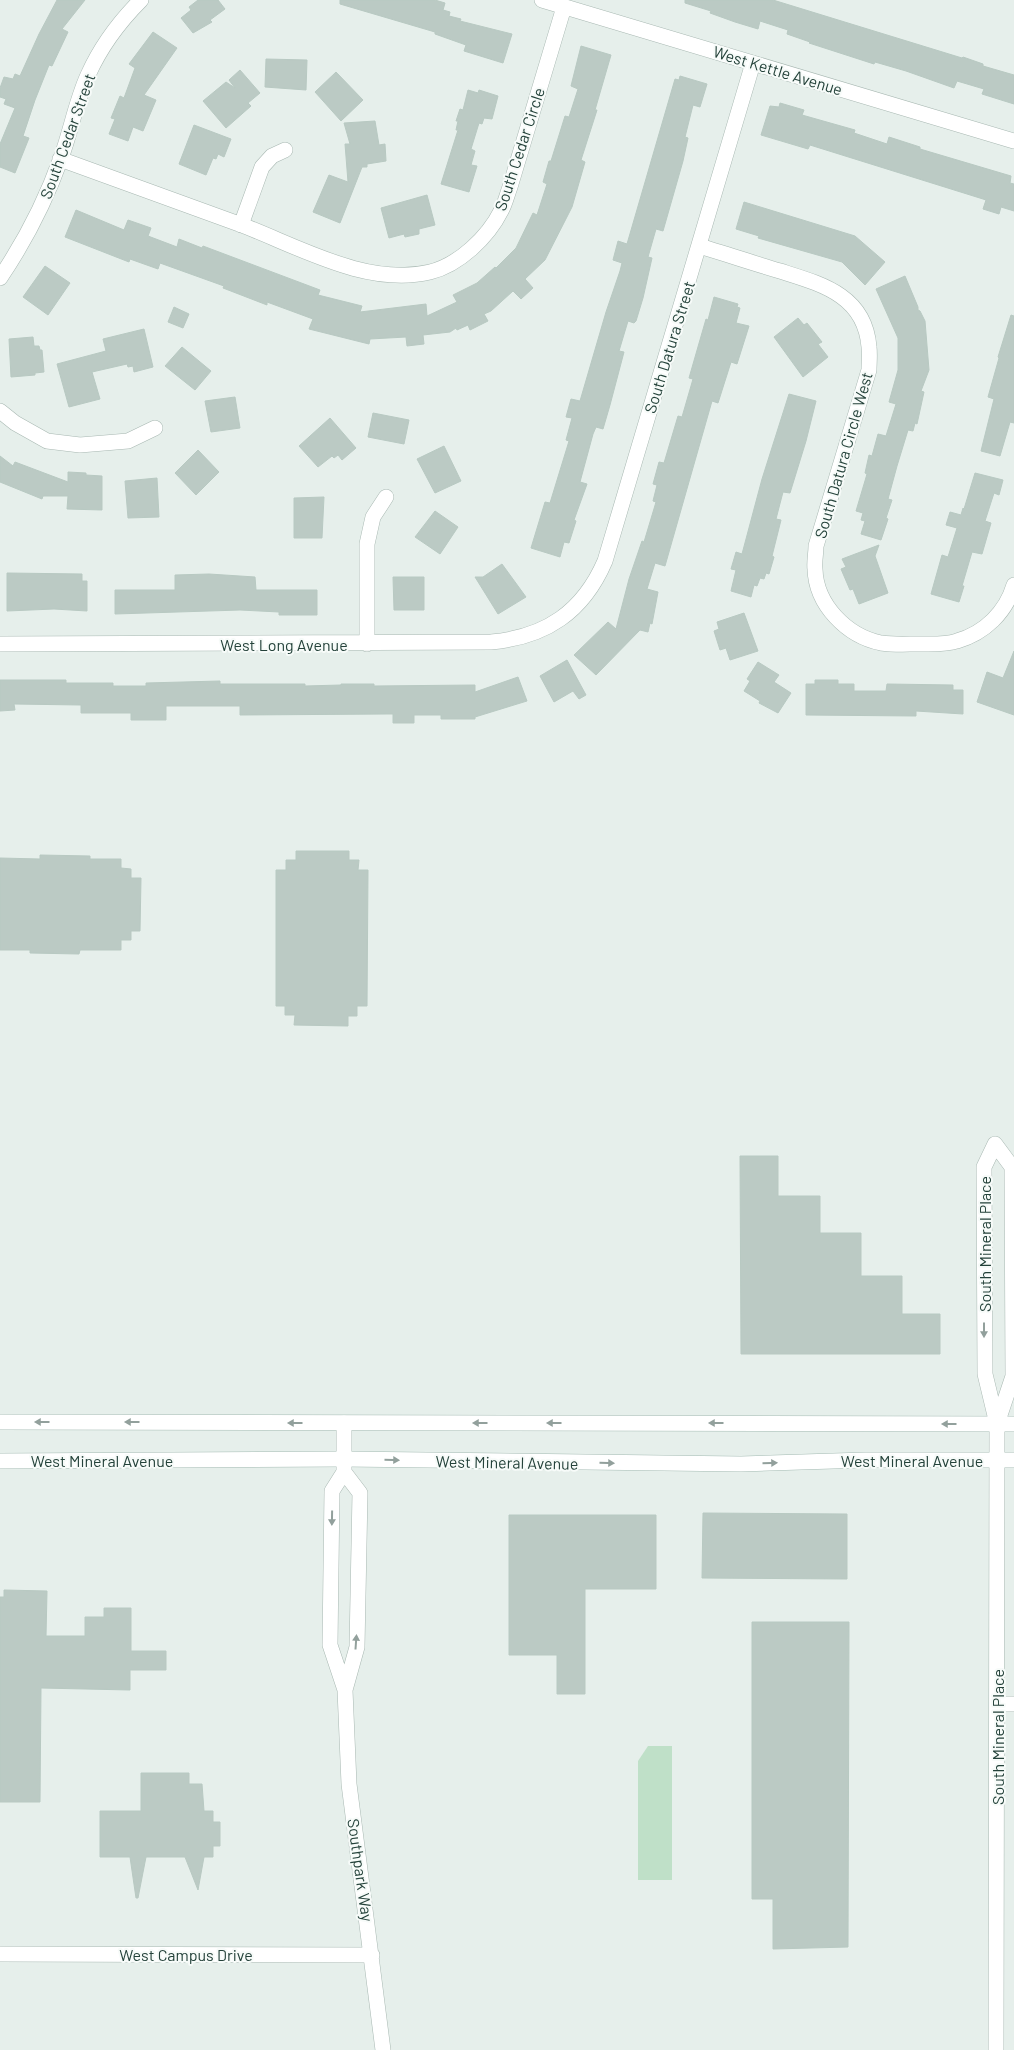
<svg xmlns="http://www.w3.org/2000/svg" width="1014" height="2050" font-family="Barlow,sans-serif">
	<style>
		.green { fill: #bfe0c8 }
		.building { fill: #bbcac4; stroke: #b8c9c2 }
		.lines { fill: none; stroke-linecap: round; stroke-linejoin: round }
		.minor-casing { stroke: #a8b8b2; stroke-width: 16 }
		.secondary-casing { stroke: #a4bbb3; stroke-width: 16 }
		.minor { stroke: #fff; stroke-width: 15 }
		.secondary { stroke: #fff; stroke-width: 15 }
		.oneway { fill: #92a09c }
		.labels { text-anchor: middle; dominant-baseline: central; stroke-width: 4; stroke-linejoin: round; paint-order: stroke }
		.street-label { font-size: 16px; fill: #24423a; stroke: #f7fbf9 }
	</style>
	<rect width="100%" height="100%" fill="#e6efeb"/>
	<path class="green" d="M648,1746H672V1880H638V1761Z"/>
	<path class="building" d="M57,0H85L62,29L68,32L52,66L49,65L35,100L23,136L29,138L15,173L0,167V144L15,108L4,104L6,99L0,97V88L4,77L13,79L15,74L20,76L39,34Z
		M198,0H218L225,9L210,20L212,22L193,33L181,18L191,10L189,7Z
		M340,0H435L445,3L443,10L450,12L449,16L461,19L460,21L512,34L503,63L464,51L466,45L435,34V32L340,4Z
		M685,0H773L962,58L963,57L983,64V66L1014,75V104L982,94L984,89L957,81L954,88L906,71L875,62L874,64L809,43L810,42L787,34L788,30L760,21L758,29L735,22L710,13L711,11L685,3Z
		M153,32L177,48L144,95L156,100L143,131L133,127L128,141L109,134L115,119L111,118L120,96L124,98L135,68L129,64Z
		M581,46L611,55L595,110H597L581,160L585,162L572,207L545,260L525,279L533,288L521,299L513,291L491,311L484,314L488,321L470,330L468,325L457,330L456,328L450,332L423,335L424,344L407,346L406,337L370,339L369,344L309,329L313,319L267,302V305L223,288L224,286L160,263L158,269L130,259L129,262L65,237L76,210L124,230L128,220L151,228L148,236L177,247L179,239L202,248L203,246L320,290L318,295L362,306L360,312L426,304L427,316L457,302L453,295L477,283L495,267L496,268L516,248L533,213L537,215L547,184L543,182L549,161H551L565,116L569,117L578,89L571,86Z
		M266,59L307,60L306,90L265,87Z
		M240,70L260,93L248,103L251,106L226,128L203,101L226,82L235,88L229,80Z
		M336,72L363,100L341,121L315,92Z
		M680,76L707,84L700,107L693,105L685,137L688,138L683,161L663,231L656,229L648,257L652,258L643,298L636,321L634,323L628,321L619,351L624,352L610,405L603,429L596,427L593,434L580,482L587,484L574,520L576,521L569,543L564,542L560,557L531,548L545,502L550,503L569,441L566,440L572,418L566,417L571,399L580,401L606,312L620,271L622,263L613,260L618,241L627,244L675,79L679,80Z
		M468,90L478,93L479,90L498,96L492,119L484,118L482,124L479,123L471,149L475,151L471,165L477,166L469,192L441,184L458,130H456L458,121H456L460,109L463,110Z
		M780,103L804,110L802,115L855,130L854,133L887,144L889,137L920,147V149L1011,176L1010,183L1014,184V211L1001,207L999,214L983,209L986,200L983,199L810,145L808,149L761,135L770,106L779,107Z
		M375,121L379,145L385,144L386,161L367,164V167H362L340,223L313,212L329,175L348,182L345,144H350L344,123Z
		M194,125L231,139L224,157L218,154L216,159L213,158L206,175L179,164Z
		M427,195L435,225L419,229V234L405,237L404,234L389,238L381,208Z
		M744,202L855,236L885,262L865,285L842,262L758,238L759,236L736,229Z
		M45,266L70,283L48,315L23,297Z
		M905,276L918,307V310L920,311L925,321L929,370L921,391L924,392L917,424L915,423L913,431L908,430L897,466L888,499L892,500L886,518L888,519L881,540L861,534L865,521L861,520L863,513L856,511L867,474L865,473L869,455L872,456L878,434L886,436L896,404L889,402L898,370V338L876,289Z
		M714,297L738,304L737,307L740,308L736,323L749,326L737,364L731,362L718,403L712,401L665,566L655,563L647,589L658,592L652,624L650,623L648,632L640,630L596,675L574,655L608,622L616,629L629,579L642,541L644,542L656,502L653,501L657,485L653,484L659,462L664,463L678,416L682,417L693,379L689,378L706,319L708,320Z
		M174,307L189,314L183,328L168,322Z
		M1011,315L1014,316V423L1010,422L1000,456L981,451L994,399L988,397L999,358L998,357Z
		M798,318L804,325L807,323L822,342L818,344L828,357L803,377L774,337Z
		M144,329L153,367L134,372L133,366L128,367L127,364L92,372L100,399L69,407L57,364L106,351L103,339Z
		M33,337L34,346H39L40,350H42L44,372L35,373V375L11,377L9,339Z
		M182,347L211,371L195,390L165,366Z
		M789,394L816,401L806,441L790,493L783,492L776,519L781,520L772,556L774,557L769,574L766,573L764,579L760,578L757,586L754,585L751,597L731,591L736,570L731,569L736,552L742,554L762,479Z
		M235,397L240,428L211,432L205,401Z
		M373,413L409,420L404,444L368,437Z
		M330,418L356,448L342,460L338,455L334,458L332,456L318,467L299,446Z
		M444,446L461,481L435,493L417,459Z
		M198,450L219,472L196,495L175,473Z
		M0,456L13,466L15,462L68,482V472L86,473V475L102,476V510L67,509L68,496H43L42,499L0,482Z
		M975,473L1003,480L999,495L994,493L985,521L991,523L982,554L972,552L962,586H964L959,602L931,594L942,555L948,557L957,528L946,525L950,512L961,515L963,508L964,509Z
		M157,478L159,517L128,518L125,481Z
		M324,497L322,538H294V498Z
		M435,511L458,527L440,554L415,537Z
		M879,545L875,556L888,593L859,604L853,589L850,590L841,569L846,567L842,559Z
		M502,564L526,597L498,614L475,577H483Z
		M7,573L82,574V581H87V611L54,609L7,611Z
		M209,574L255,577L256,590H317V615H279V612L240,610L115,614V590H175V575Z
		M393,577H424V610H394Z
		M744,613L758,651L730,660L726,648L720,650L714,631L719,629L717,622Z
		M1014,651V715L977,702L987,672L1003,678Z
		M567,660L586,695L579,699L573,691L554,702L540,676Z
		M758,662L779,675L774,682L791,693L778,713L759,703L760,701L744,691L750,681L747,679Z
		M518,677L527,701L475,717V719H441V715H414V723H393V714H387L240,715V706H166V720H131V713H81V705L14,704L15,710L0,711V680H66V683H113V686H146V683L220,681V684H305V686L341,685V684H374V686L475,685V692Z
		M815,680H838V684H854V691H886L887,684L953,685V690H963V714L916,711V716L806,715V684H815Z
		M296,851H349V860H359L358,870H368L367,1006H357V1016H348V1026L294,1025L295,1015H285V1006H276V870H286V860H296Z
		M40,855L90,856V859H121V868L131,869V878H141L140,931H131V940H121V950H80L79,954L30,953V950H0V858L40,859Z
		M740,1156H778V1196H820V1233H861V1276H902V1314H940V1354H741Z
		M703,1513L847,1514V1579L702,1578Z
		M509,1515H656V1589H585V1694H557V1655H509Z
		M4,1590L47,1591L46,1636H85V1617H104V1608H131V1651H166V1670H130V1690L41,1688L40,1802H0V1597H4Z
		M752,1622H849L848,1947L773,1949V1899H752Z
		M141,1773H189V1784H202L204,1811H213V1822H220V1846H213V1857H204L198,1890L185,1857H146L138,1898H136L130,1857H100V1811H141Z"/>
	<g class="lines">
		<g class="minor-casing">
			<path id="minor" d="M542,0L1014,141
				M60,159C120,181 179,202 239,224C298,246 366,287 430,272C459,265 488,237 501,211C505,204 507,195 510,187L564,7
				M241,225L262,167L272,156L285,150
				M699,246C726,254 753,263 780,271C821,284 865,295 869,347C870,355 869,363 869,370L816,546C816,554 814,562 815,569C816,605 847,636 881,643C894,645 907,644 919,644C932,644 945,645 957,641C985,633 1006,612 1014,585
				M0,278C25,241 46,200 61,158C71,131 76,101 88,75C101,46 119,22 141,0
				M0,411L15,423L47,441L80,445L128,441L155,428
				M0,644L491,642C546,637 583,612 605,561L753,63
				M367,644V544L373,517L386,497
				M344,1423V1472L332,1491L330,1645L345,1690L349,1784L383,2050
				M344,1472L360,1493L357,1647L345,1690
				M998,1704H1014
				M0,1954L372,1955
				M996,2050L997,1424L1013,1376L1012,1167L995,1144L984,1167L985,1374L997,1424"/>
		</g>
		<g class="secondary-casing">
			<path id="secondary" d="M0,1422L1014,1424
				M0,1461L344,1459L741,1464L865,1460H1014"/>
		</g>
		<use href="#minor" class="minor"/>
		<use href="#secondary" class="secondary"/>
	</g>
	<defs><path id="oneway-solid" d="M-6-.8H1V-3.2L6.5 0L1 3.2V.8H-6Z" transform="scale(1.25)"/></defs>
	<g class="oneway">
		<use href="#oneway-solid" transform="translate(984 1330) rotate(90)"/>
		<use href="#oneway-solid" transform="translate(42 1422) rotate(-180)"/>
		<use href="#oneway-solid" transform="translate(132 1422) rotate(-180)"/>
		<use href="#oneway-solid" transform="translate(295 1423) rotate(-180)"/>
		<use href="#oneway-solid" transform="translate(480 1423) rotate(-180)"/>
		<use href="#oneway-solid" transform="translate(554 1423) rotate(-180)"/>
		<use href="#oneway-solid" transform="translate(716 1423) rotate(-180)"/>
		<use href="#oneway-solid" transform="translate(949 1424) rotate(-180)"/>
		<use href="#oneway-solid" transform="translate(392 1460) rotate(1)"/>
		<use href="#oneway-solid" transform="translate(607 1463) rotate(1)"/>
		<use href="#oneway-solid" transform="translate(770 1463) rotate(-2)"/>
		<use href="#oneway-solid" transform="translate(332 1518) rotate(91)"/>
		<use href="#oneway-solid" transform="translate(356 1642) rotate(-86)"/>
	</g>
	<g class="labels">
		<g class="street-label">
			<text transform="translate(778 70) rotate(17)">West Kettle Avenue</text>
			<text transform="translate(67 136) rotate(-70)">South Cedar Street</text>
			<text transform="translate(519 149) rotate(-72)">South Cedar Circle</text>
			<text transform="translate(669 347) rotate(-73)">South Datura Street</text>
			<text transform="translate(843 455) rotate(-74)">South Datura Circle West</text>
			<text x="284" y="644">West Long Avenue</text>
			<text transform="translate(984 1244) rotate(-90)">South Mineral Place</text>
			<text x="102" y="1460">West Mineral Avenue</text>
			<text x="912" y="1460">West Mineral Avenue</text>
			<text transform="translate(507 1462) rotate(1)">West Mineral Avenue</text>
			<text transform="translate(997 1737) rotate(-90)">South Mineral Place</text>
			<text transform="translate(361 1870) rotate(82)">Southpark Way</text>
			<text x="186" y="1954">West Campus Drive</text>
		</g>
	</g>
</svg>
